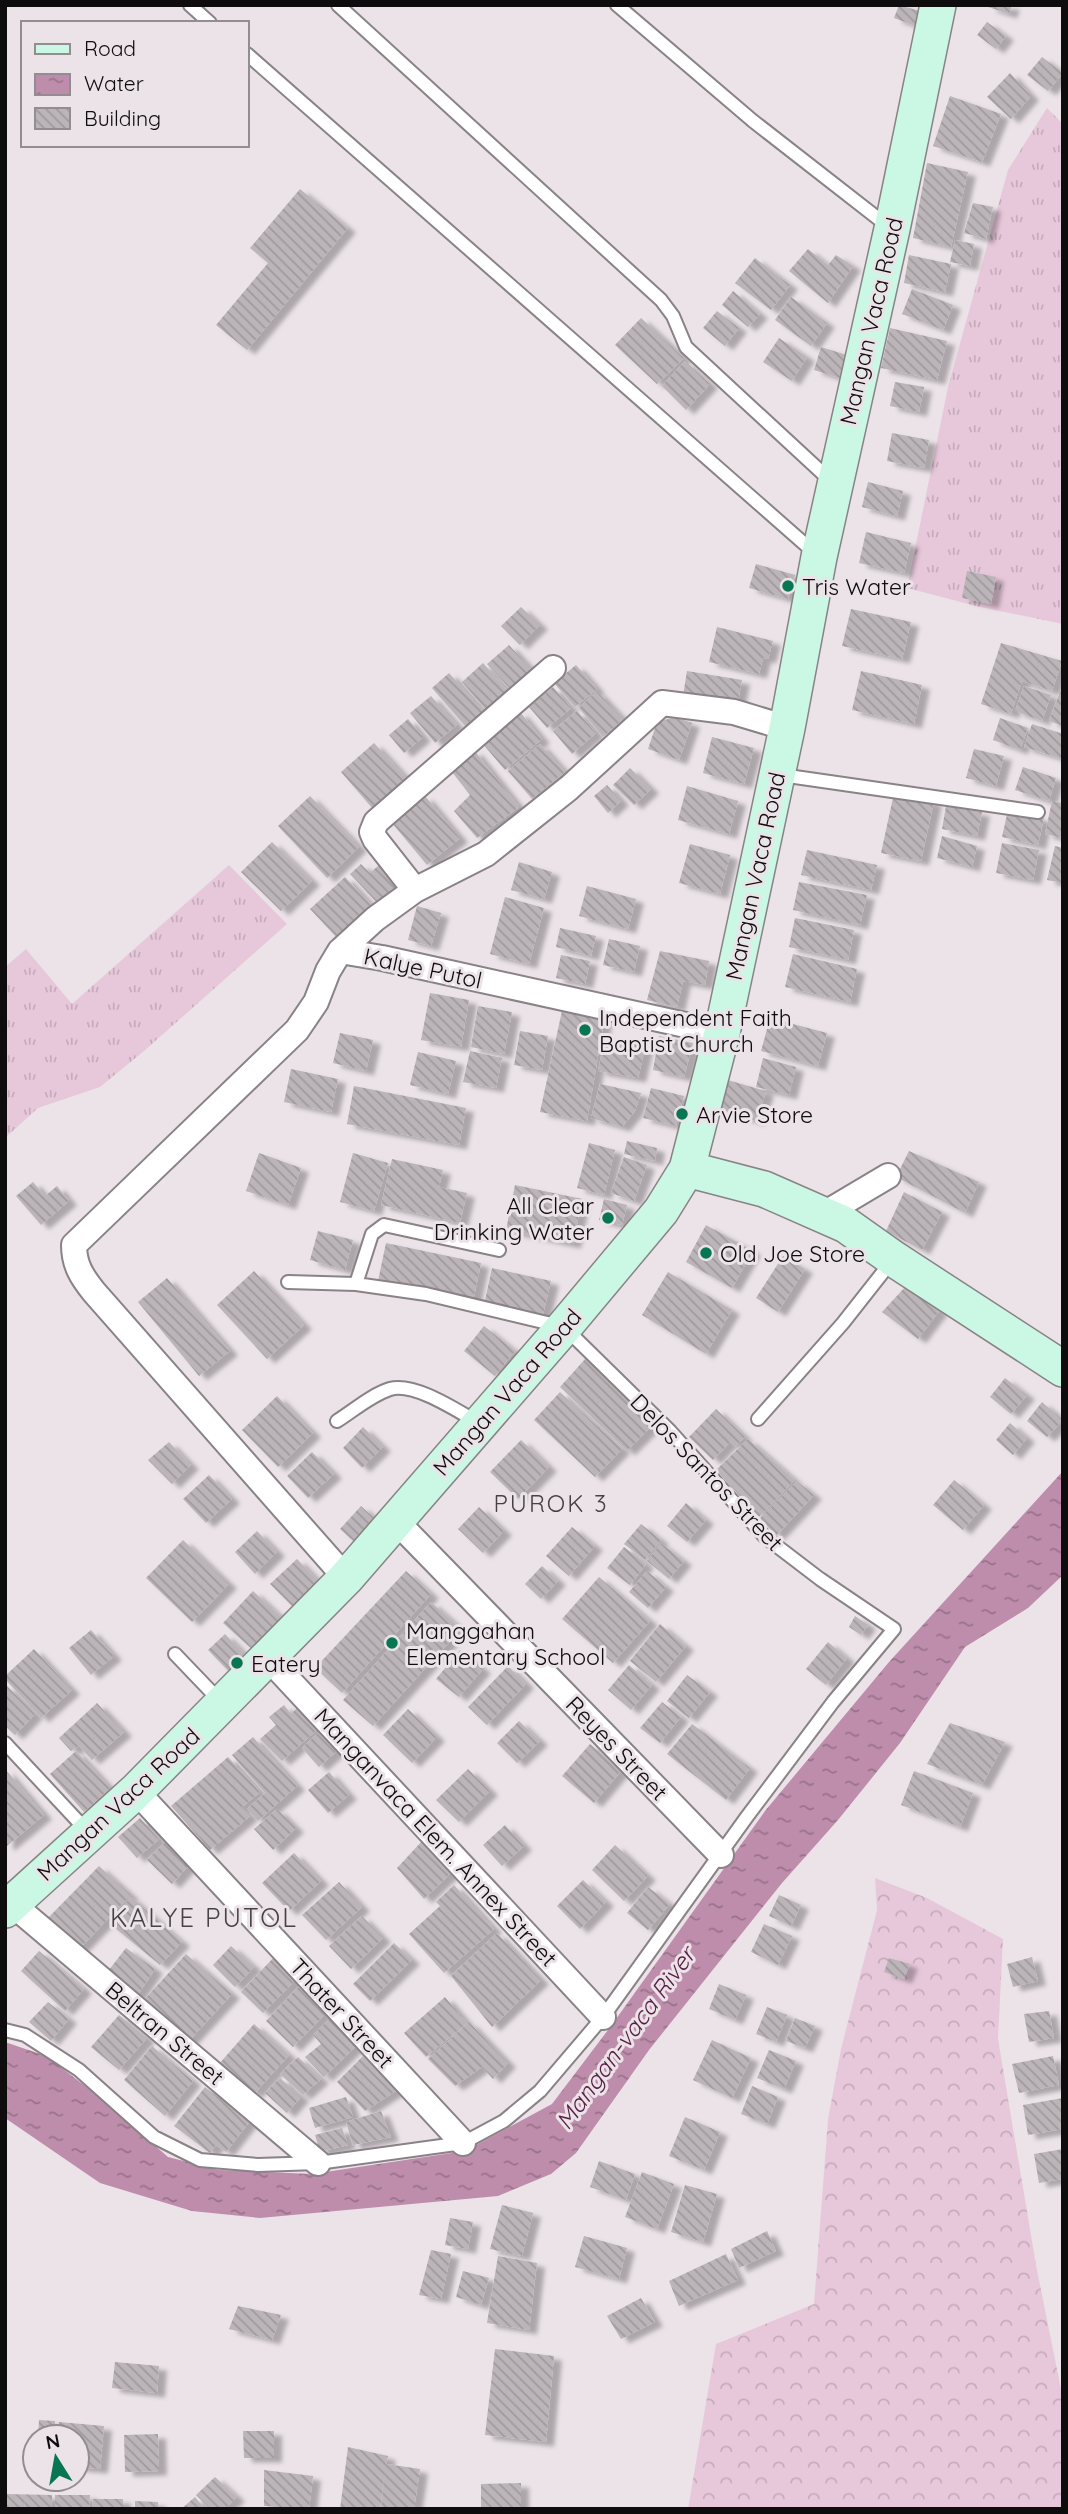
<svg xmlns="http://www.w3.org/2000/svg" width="1068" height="2514" font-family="Quicksand,sans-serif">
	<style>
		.grass { fill: url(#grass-tufts) }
		.forest { fill: url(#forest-crowns) }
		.water { fill: url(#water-ripples) }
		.building { fill: url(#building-back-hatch); filter: url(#shadow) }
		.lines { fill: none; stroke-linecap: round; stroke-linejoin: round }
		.lane-casing { stroke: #898286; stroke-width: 16 }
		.street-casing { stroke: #898286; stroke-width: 28 }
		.secondary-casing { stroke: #898286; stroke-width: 38 }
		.lane { stroke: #fff; stroke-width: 12 }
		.street { stroke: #fff; stroke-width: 24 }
		.secondary { stroke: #cbf8e5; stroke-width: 35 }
		.poi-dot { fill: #087751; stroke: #ebe3e8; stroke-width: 2.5 }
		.labels { text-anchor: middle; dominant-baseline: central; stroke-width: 6; stroke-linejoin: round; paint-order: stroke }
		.street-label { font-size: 23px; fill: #0f0c0e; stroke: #ebe3e8 }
		.poi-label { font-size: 23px; fill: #0f0c0e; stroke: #ebe3e8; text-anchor: start }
		.neighbourhood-label { font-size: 24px; letter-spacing: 2px; fill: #464144; stroke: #ebe3e8 }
		.water-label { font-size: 24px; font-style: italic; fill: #561c45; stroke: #ebe3e8 }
		.quarter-label { font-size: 26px; letter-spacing: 2px; fill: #464144; stroke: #ebe3e8 }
	</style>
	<defs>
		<pattern id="grass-tufts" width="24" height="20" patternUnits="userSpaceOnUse" patternTransform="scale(1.75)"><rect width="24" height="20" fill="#e7c8db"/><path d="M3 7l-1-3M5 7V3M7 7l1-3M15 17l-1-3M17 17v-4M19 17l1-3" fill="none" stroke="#c5abbb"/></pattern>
		<pattern id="forest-crowns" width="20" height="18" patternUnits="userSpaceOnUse" patternTransform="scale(1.75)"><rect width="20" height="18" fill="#e7c8db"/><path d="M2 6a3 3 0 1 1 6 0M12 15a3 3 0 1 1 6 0" fill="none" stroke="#c5abbb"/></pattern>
		<pattern id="water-ripples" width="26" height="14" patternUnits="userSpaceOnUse" patternTransform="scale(1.75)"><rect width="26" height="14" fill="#be8dac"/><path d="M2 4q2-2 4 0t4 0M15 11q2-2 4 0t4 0" fill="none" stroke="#99728a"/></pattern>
		<pattern id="building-back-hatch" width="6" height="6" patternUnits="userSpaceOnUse" patternTransform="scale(1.75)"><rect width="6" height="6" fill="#bbb4b8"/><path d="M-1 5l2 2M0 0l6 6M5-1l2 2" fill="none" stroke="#a09a9d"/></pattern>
		<filter id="shadow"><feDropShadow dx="8" dy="4.5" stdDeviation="2" flood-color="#0004"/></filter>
	</defs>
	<rect width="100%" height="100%" fill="#ebe3e8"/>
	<path class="grass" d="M1047,108L1063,124V624L980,607L907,588L948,387L1008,170Z
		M229,865L287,924L144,1051L100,1087L38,1108L5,1138V967L26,949L72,1004Z"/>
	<path class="forest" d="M875,1878L927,1898L1003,1939L998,2039L1036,2265L1063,2399V2509H688L716,2344L814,2304L828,2119L841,2049L877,1910Z"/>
	<path class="water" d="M1063,1471V1575L1028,1608L965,1647L900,1743L838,1820L782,1883L649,2050L576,2153L551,2174L498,2196L260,2218L192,2211L100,2183L5,2118V2042L46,2056L93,2092L168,2157L219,2170L312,2174L465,2151L552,2104L611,2026L765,1811L889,1662Z"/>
	<path class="building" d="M899,5L923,12L918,27L894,18Z
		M989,5H1012L1009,14L988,7Z
		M987,22L1006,36L996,49L977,35Z
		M1042,57L1063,73L1048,91L1027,75Z
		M1010,73L1031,96L1011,119L987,97Z
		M950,96L1001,114L982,162L933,146Z
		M927,163L968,172L951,247L913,238Z
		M300,189L348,228L247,350L216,325L268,263L250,248Z
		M973,203L993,207L986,239L964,233Z
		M955,240L974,244L970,266L950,262Z
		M808,249L828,265L836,255L853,266L828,303L789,271Z
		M909,255L951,264L945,292L904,283Z
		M755,258L790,285L771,310L735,283Z
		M912,289L953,305L943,330L902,314Z
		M733,291L760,314L748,327L722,305Z
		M791,297L827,323L811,346L775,320Z
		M717,311L739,328L725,346L703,328Z
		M641,318L684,358L657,384L615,345Z
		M890,328L947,341L937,380L881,368Z
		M779,338L807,357L792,381L763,362Z
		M821,347L850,356L843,379L814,370Z
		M685,361L710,384L686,410L662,386Z
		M895,382L924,387L919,412L890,406Z
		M892,433L929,440L924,468L887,461Z
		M868,482L903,491L897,516L862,507Z
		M866,532L911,543L904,573L859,563Z
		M756,564L795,575L788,599L749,588Z
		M967,571L996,577L991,604L962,598Z
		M521,607L540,625L520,645L501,626Z
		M851,609L911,622L902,659L842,646Z
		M717,627L773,641L768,659L763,658L759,674L709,662Z
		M1001,643L1062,661L1052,691L1022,681L1011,714L981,704Z
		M509,645L532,670L510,689L487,664Z
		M483,663L508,692L487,711L462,682Z
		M576,665L597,689L575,707L554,683Z
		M687,671L742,680L736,711L682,702Z
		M861,671L922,685L914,724L852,710Z
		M449,673L484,712L466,727L432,688Z
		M1024,686L1051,695L1042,721L1015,711Z
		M553,687L571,708L547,728L529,707Z
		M597,691L623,719L603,737L579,708Z
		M1060,692L1063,693V726L1049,721Z
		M431,696L457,725L435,743L410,713Z
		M577,711L596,733L572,754L553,731Z
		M520,712L542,739L505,770L482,743Z
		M675,717L692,723L679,760L648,749L657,722Z
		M1000,718L1028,728L1020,750L993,740Z
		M408,719L423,737L404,753L389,735Z
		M1032,724L1063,734V759L1024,747Z
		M712,737L754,748L744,784L703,773Z
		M374,743L406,778L373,809L341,772Z
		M540,744L565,772L532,799L508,771Z
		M974,749L1004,756L996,786L966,778Z
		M474,750L519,807L477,838L454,811L470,795L452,772Z
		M1023,767L1056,778L1049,801L1015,790Z
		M630,768L651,789L634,805L613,785Z
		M607,785L621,801L608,813L594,796Z
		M687,786L738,801L729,834L678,820Z
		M894,793L934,801L921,861L881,853Z
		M310,796L359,847L327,878L278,826Z
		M425,796L460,838L427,865L392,823Z
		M1052,801L1063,803V838L1045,834Z
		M946,806L982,812L977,836L942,829Z
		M1008,810L1044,818L1038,845L1002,837Z
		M942,836L977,846L972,867L937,858Z
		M272,842L312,881L281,911L241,872Z
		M1002,843L1039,850L1033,880L996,873Z
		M690,844L730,855L720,894L679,883Z
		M1055,846L1063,848V883L1047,880Z
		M807,850L877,865L871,890L801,875Z
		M519,862L552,872L544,899L511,890Z
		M361,864L370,873L379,865L401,889L381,907L350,874Z
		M345,877L377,911L342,943L310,909Z
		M799,882L867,895L860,925L793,910Z
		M587,886L636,899L628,929L579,916Z
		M505,897L544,908L529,964L490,954Z
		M417,906L441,913L431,946L408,940Z
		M795,918L854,930L848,960L789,947Z
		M560,928L596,936L591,956L556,947Z
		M609,939L640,946L634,972L603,965Z
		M660,951L709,961L705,985L683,981L677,1007L647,1000Z
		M793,954L857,969L850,1002L785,987Z
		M561,955L590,961L585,984L556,978Z
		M430,993L469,1000L461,1047L421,1040Z
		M478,1006L512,1012L504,1054L471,1047Z
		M563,1006L605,1015L587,1121L540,1112Z
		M770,1018L827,1033L818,1066L761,1051Z
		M520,1031L548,1036L542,1070L514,1065Z
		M340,1033L373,1040L366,1071L333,1063Z
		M659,1036L693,1043L684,1077L653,1070Z
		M605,1037L646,1044L638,1078L598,1071Z
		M470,1051L502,1058L496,1088L463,1082Z
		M418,1052L456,1061L448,1094L410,1085Z
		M763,1058L796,1067L789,1095L756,1087Z
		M291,1069L338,1079L331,1112L284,1102Z
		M724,1079L766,1091L757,1121L716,1109Z
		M600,1084L641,1093L635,1111L622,1127L591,1118Z
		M354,1086L466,1108L459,1145L347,1124Z
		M651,1088L684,1096L676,1126L643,1118Z
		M627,1141L657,1148L655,1161L624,1154Z
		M589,1143L615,1150L604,1195L577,1188Z
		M909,1151L979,1182L965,1213L896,1177Z
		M259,1153L301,1168L288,1205L246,1191Z
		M353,1153L388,1163L374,1211L340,1202Z
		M624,1157L647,1165L634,1201L611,1193Z
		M392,1159L443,1170L439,1187L467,1193L460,1223L381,1205Z
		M33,1182L45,1196L57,1186L69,1201L41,1225L16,1196Z
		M515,1185L582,1199L573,1244L506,1230Z
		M904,1192L942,1212L922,1250L886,1231Z
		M604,1199L627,1205L622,1225L599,1220Z
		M706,1225L753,1251L732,1288L686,1262Z
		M318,1231L353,1240L345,1270L310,1260Z
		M386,1243L481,1263L473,1301L378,1281Z
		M783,1256L805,1269L778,1312L756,1298Z
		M492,1268L551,1281L542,1318L484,1305Z
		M254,1271L304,1325L267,1359L217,1305Z
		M668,1272L732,1310L706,1354L642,1315Z
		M167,1278L230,1351L199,1376L138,1302Z
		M906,1286L940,1310L918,1339L882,1312Z
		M484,1326L515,1351L495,1376L464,1351Z
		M586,1358L654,1424L627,1451L560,1387Z
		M1005,1378L1027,1395L1011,1414L990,1397Z
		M560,1392L622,1449L595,1477L534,1420Z
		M277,1396L313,1433L278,1467L242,1430Z
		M1042,1402L1063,1420L1047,1437L1027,1421Z
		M716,1409L745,1437L735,1447L730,1442L713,1460L689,1437Z
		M1010,1423L1027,1438L1013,1455L996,1440Z
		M363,1427L383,1447L362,1468L343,1448Z
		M748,1439L795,1480L759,1517L716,1470Z
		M521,1440L549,1467L518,1499L490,1472Z
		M169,1442L191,1465L172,1484L148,1460Z
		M312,1452L334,1474L308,1498L287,1476Z
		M209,1475L232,1499L206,1523L183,1499Z
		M954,1480L984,1505L963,1530L933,1505Z
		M797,1481L814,1495L776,1536L760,1518Z
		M686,1503L706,1520L687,1542L667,1526Z
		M361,1506L381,1524L360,1547L340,1529Z
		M479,1507L504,1531L483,1553L458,1529Z
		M641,1524L661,1540L645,1560L624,1544Z
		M572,1527L595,1546L569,1576L546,1556Z
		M257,1531L277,1552L255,1574L235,1552Z
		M183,1540L229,1584L192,1622L146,1578Z
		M661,1543L684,1561L669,1579L647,1561Z
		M624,1547L646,1564L630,1585L607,1568Z
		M297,1559L320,1583L294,1608L270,1584Z
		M542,1566L558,1581L541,1599L525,1584Z
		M406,1571L431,1594L342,1693L315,1668Z
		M647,1571L666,1587L648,1608L629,1592Z
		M599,1577L650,1621L613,1663L562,1619Z
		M253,1591L284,1620L254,1651L223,1623Z
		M431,1602L461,1629L373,1726L343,1700Z
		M855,1616L868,1625L861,1635L849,1627Z
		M660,1624L686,1646L656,1682L630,1661Z
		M91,1630L114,1656L91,1675L69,1648Z
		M225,1634L252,1662L235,1678L208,1650Z
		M828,1642L847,1658L826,1685L806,1669Z
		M34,1649L72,1690L41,1718L5,1679V1676Z
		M460,1650L483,1669L459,1697L436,1679Z
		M629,1665L652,1685L631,1710L608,1690Z
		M508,1666L526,1684L487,1725L468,1707Z
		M687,1675L710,1692L689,1718L667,1701Z
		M5,1684L35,1714L15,1735L5,1726Z
		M662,1702L681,1717L660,1743L640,1728Z
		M97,1703L124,1732L92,1760L79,1746L71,1751L59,1738Z
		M284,1705L291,1714L299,1706L319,1728L282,1761L260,1739L276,1725L269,1717Z
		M408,1709L437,1737L412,1763L383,1735Z
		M519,1721L540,1741L517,1763L497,1743Z
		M950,1723L1005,1742L982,1785L927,1764Z
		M692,1724L750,1768L726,1800L667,1754Z
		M320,1731L339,1749L319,1767L302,1748Z
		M253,1737L297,1786L258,1821L247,1809L265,1793L232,1755Z
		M590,1744L621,1771L594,1803L562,1776Z
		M76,1751L110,1788L84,1812L50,1774Z
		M228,1757L260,1792L242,1807L250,1816L210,1850L171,1806Z
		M5,1769L44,1815L7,1846L5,1844Z
		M468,1769L490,1791L459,1822L436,1800Z
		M914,1771L973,1793L960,1827L901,1805Z
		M329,1772L349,1795L328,1813L308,1790Z
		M277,1809L296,1828L273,1850L254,1829Z
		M140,1818L159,1839L137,1858L118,1837Z
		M505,1825L524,1846L502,1866L483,1845Z
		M423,1840L453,1871L424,1899L397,1868Z
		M166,1841L190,1864L172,1884L147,1860Z
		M615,1845L648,1876L624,1901L592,1870Z
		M294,1853L321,1881L289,1911L262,1883Z
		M99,1866L131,1895L78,1950L46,1920Z
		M583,1880L606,1902L580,1929L557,1906Z
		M339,1882L362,1907L326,1940L302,1915Z
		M454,1885L494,1929L444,1973L409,1934L440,1906L436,1902Z
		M648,1887L670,1904L648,1930L627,1913Z
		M779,1895L801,1905L791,1926L769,1916Z
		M131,1897L182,1942L160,1965L109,1923Z
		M362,1916L383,1938L351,1969L329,1946Z
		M764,1924L792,1936L778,1965L751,1952Z
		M497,1933L541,1980L492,2027L451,1976Z
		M394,1943L412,1960L370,2001L353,1984Z
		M231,1946L254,1967L235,1987L213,1965Z
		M126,1948L155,1969L135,1999L105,1975Z
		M39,1951L84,1989L65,2011L21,1971Z
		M186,1954L232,1994L187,2043L142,2002Z
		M276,1955L299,1977L263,2013L241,1992Z
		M1032,1957L1038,1981L1013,1987L1007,1964Z
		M889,1958L910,1964L904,1979L884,1972Z
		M301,1984L329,2010L293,2047L266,2021Z
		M719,1984L746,1995L735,2020L709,2009Z
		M445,1997L467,2023L426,2057L404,2033Z
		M48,2002L69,2019L51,2041L29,2022Z
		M767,2007L787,2015L776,2042L756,2034Z
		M1049,2011L1054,2038L1029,2042L1024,2014Z
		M119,2015L147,2038L119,2070L91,2047Z
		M330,2018L357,2045L324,2077L305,2057L321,2044L313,2035Z
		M795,2018L815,2026L805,2048L786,2041Z
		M469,2022L508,2063L493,2079L482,2067L455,2086L428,2059Z
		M254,2024L289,2055L254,2094L219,2064Z
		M712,2040L751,2058L732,2098L693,2080Z
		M152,2046L193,2081L165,2116L124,2080Z
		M769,2050L796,2061L784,2089L757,2078Z
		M363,2056L397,2090L365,2111L337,2082Z
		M1053,2056L1059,2085L1019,2093L1012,2064Z
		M298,2057L321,2079L303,2095L280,2074Z
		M280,2078L301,2097L287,2113L265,2093Z
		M752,2086L778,2097L767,2124L741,2114Z
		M205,2087L250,2121L226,2152L216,2145L210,2153L174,2126Z
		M346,2097L353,2117L315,2128L309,2108Z
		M1063,2098V2129L1028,2135L1023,2105Z
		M381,2111L391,2137L353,2145L346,2122Z
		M685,2117L720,2132L704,2170L669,2156Z
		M342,2128L348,2145L320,2152L315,2135Z
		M1063,2149V2179L1039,2183L1034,2154Z
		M599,2161L635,2174L626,2200L590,2187Z
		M642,2172L674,2184L657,2229L625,2217Z
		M685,2185L717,2194L703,2242L671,2232Z
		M502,2205L533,2213L522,2256L490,2249Z
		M450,2218L473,2222L468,2249L445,2245Z
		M767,2231L776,2251L739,2268L731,2249Z
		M584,2236L627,2248L619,2279L575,2267Z
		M431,2250L451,2254L441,2299L419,2295Z
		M726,2254L738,2280L679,2306L669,2281Z
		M498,2256L537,2263L529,2330L487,2323Z
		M463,2271L489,2278L481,2305L456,2297Z
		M641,2298L655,2322L621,2339L607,2316Z
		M238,2306L281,2315L272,2340L229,2329Z
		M495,2349L554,2356L546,2442L485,2435Z
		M115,2362L159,2366L157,2393L112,2388Z
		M39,2420L55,2421V2437H38Z
		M59,2422L104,2426L100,2469L77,2467V2437H57Z
		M243,2431H274V2458H244Z
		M158,2434L159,2471L125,2472L124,2435Z
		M348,2447L388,2456L386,2464L420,2469L414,2509H381L385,2471L380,2509H340Z
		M264,2470L313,2476L309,2509L264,2506Z
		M215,2477L237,2497L225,2509H210L196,2495Z
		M521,2483V2509H481V2484Z
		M5,2494L52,2495V2509H25V2500L24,2509H5Z
		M55,2495H90L89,2509H55Z
		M195,2497L205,2509H181Z
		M93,2499H123V2509H92Z
		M135,2501L158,2502V2509H135Z"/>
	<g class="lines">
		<g class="lane-casing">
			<path id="lane" d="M190,5L210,23
				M338,5L661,300L673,316L686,347L831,481
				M617,5L753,121L889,227
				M247,54L816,554
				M781,775L1038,812
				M356,1284L372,1234L384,1225L499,1250
				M758,1419L843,1323L891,1262
				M337,1421C353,1411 371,1395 390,1389C414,1382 456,1410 477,1422
				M175,1654L220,1701
				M5,1743L88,1832
				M5,2030L25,2035L79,2070L154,2137L200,2160L258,2165L318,2163L463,2143L504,2121L540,2091L603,2017L746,1818L833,1702L894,1629L820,1579L765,1537L670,1431L564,1327L426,1294L356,1284L288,1282"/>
		</g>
		<g class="street-casing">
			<path id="street" d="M415,890L375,839L372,832L376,822L553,668
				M340,951L328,971L316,1002L297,1030L74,1245C74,1265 82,1277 94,1292L346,1578
				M722,1033L382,958L340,951L375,919L415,890L486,854L569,788L662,703L734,712L787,728
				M824,1214L888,1176
				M396,1521L721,1855
				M268,1658L603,2017
				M136,1791L463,2143
				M11,1903L318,2163"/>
		</g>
		<g class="secondary-casing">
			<path id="secondary" d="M687,1169L764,1189L846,1225L894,1259L1063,1369
				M5,1910L136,1791L346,1578L564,1327L661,1211L687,1169L722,1033L787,728L819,557L892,229L938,5"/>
		</g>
		<use href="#lane" class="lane"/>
		<use href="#street" class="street"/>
		<use href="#secondary" class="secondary"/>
	</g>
	<g class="poi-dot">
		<circle cx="788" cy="586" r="7"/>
		<circle cx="585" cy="1030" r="7"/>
		<circle cx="682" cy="1114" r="7"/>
		<circle cx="608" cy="1218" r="7"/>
		<circle cx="706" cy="1253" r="7"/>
		<circle cx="392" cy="1643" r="7"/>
		<circle cx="237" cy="1663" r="7"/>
	</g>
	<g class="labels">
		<g class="street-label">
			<text transform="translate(871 321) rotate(-77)">Mangan Vaca Road</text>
			<text transform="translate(755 876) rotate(-78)">Mangan Vaca Road</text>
			<text transform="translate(423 968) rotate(12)">Kalye Putol</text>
			<text transform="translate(507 1392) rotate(-49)">Mangan Vaca Road</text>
			<text transform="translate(707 1472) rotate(46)">Delos Santos Street</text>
			<text transform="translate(617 1748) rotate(46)">Reyes Street</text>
			<text transform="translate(118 1804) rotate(-43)">Mangan Vaca Road</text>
			<text transform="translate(436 1837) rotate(47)">Manganvaca Elem. Annex Street</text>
			<text transform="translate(342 2013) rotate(47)">Thater Street</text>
			<text transform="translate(165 2033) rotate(40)">Beltran Street</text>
		</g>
		<g class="poi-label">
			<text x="802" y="586">Tris Water</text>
			<text x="599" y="1017">Independent Faith<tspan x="599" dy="26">Baptist Church</tspan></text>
			<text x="696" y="1114">Arvie Store</text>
			<text x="594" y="1205" text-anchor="end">All Clear<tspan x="594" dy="26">Drinking Water</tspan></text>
			<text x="720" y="1253">Old Joe Store</text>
			<text x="406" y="1630">Manggahan<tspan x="406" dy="26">Elementary School</tspan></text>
			<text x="251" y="1663">Eatery</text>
		</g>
		<g class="neighbourhood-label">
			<text x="551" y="1503">PUROK 3</text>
		</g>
		<g class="water-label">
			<text transform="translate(625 2038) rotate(-54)">Mangan-vaca River</text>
		</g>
		<g class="quarter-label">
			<text x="204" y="1917">KALYE PUTOL</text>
		</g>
	</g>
	<rect width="1068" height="2514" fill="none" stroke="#0f0c0e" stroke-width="14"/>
	<rect x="21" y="21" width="228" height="126" fill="#ebe3e8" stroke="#938d91" stroke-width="2"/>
	<rect x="35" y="44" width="35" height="10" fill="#cbf8e5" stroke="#938d91" stroke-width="2"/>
	<text x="84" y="56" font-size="21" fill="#0f0c0e">Road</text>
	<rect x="35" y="74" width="35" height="21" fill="url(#water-ripples)" stroke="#938d91" stroke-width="2"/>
	<text x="84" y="91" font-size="21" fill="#0f0c0e">Water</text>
	<rect x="35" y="108" width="35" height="21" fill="url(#building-back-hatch)" stroke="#938d91" stroke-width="2"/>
	<text x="84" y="126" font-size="21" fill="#0f0c0e">Building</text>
	<g transform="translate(56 2458) rotate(349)"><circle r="33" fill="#ebe3e8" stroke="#938d91" stroke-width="2"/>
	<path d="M0-5L12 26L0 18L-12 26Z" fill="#087751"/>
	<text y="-10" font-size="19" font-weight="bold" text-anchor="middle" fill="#0f0c0e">N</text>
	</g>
</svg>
